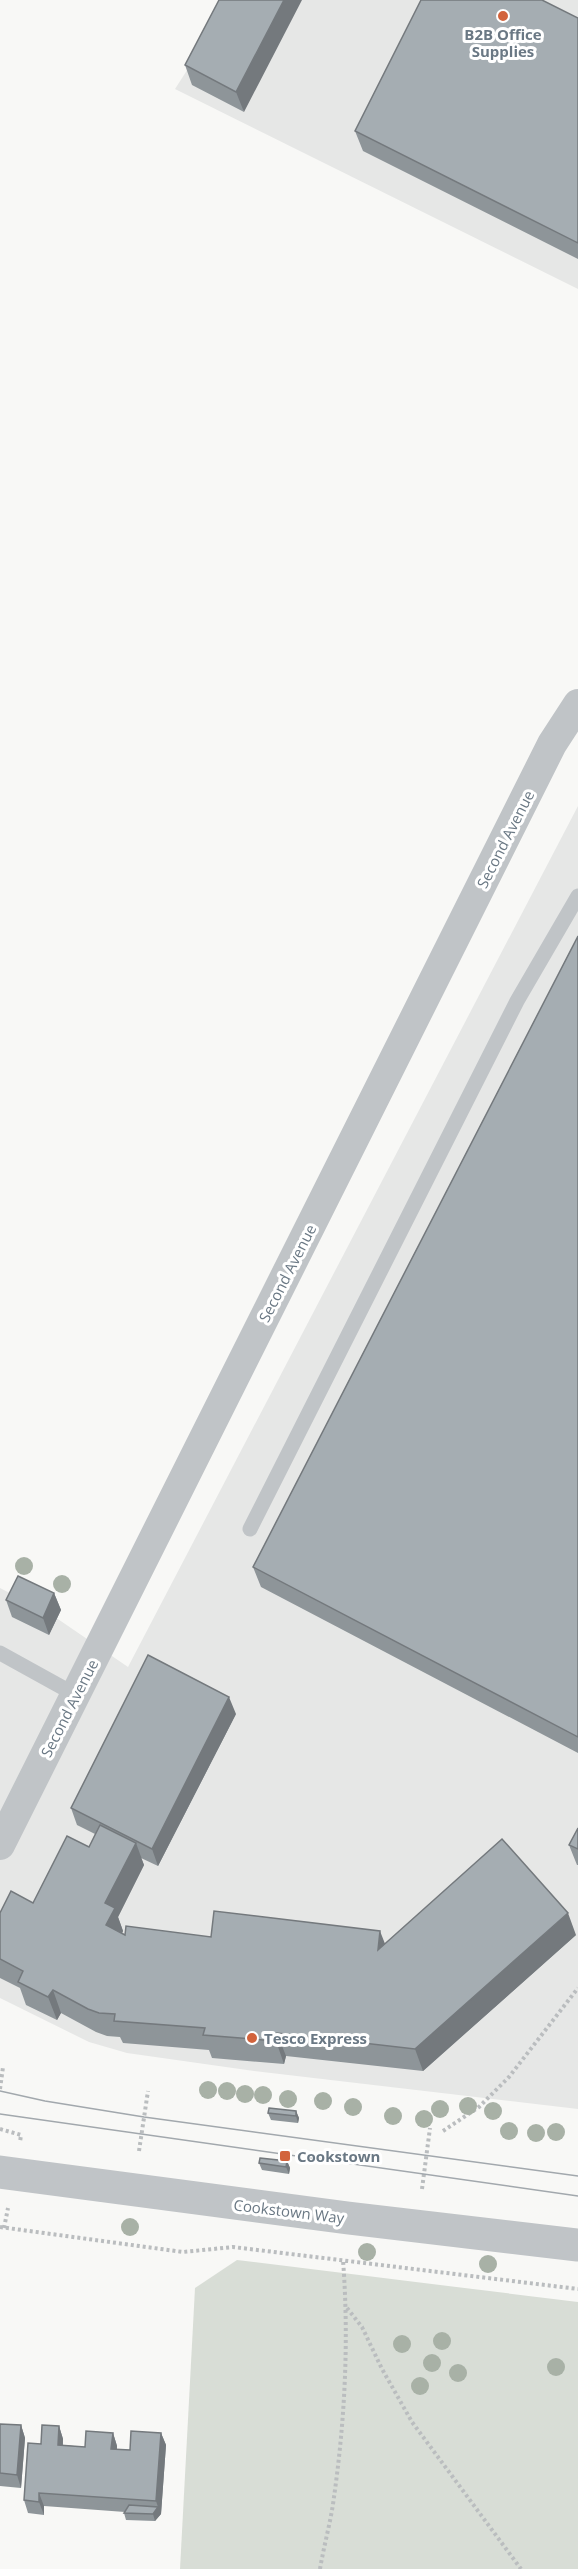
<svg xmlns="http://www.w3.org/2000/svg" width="578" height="2569" font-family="'Open Sans',sans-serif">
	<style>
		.built { fill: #e6e7e6 }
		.green { fill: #d8ddd6 }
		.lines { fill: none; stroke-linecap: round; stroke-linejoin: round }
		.path { stroke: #babdbf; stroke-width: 4; stroke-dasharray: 3 3; stroke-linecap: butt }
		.service { stroke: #c0c4c7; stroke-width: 15 }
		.minor { stroke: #c0c4c7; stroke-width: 30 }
		.tertiary { stroke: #c0c4c7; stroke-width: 33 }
		.tram { stroke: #a2a8ad; stroke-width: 1.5 }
		.tree { fill: #a8b1a6 }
		.wall { fill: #8e9599 }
		.shaded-wall { fill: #74797d }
		.building { fill: #a5adb2; stroke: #74797d; stroke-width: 1.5 }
		.poi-dot { fill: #d2633c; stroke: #fff; stroke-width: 2 }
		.labels { text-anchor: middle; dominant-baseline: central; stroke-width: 6; stroke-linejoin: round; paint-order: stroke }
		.poi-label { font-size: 15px; font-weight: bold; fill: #6a7884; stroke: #fff; text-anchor: start }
		.street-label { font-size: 15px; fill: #6a7884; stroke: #fff }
	</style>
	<rect width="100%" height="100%" fill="#f8f8f6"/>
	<path class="built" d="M232,0H578V289L175,89Z
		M578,806V2109L254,2071L127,2053L89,2042L0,1998V1588L52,1615L128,1667Z"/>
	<path class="green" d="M237,2260L578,2302V2569H180L195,2288Z"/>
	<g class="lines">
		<path class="path" d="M0,2089L3,2067
			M0,2129L21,2135L20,2142
			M443,2131L479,2107L509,2077L578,1988
			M139,2151L148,2091
			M422,2189L430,2128
			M0,2227L183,2252L233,2247L578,2289
			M4,2228L8,2208
			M347,2308L362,2327L382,2369L412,2422L521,2569
			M320,2569C324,2545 331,2521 334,2497C345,2419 349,2339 343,2260"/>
		<path class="service" d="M250,1529L517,1001L578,896
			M0,1653L76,1695"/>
		<path class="minor" d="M0,1845L552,744L578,704"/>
		<path class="tertiary" d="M0,2172L348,2218L578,2245"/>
		<path class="tram" d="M0,2091L45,2101L144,2117L578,2176
			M0,2114L578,2196"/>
	</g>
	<g class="tree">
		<circle cx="24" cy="1566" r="9"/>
		<circle cx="62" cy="1584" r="9"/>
		<circle cx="208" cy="2090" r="9"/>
		<circle cx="227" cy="2091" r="9"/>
		<circle cx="245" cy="2094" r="9"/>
		<circle cx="263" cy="2095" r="9"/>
		<circle cx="288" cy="2099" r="9"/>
		<circle cx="323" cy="2101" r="9"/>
		<circle cx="468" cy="2106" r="9"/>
		<circle cx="353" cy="2107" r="9"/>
		<circle cx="440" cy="2109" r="9"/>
		<circle cx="493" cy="2111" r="9"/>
		<circle cx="393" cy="2116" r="9"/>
		<circle cx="424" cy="2119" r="9"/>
		<circle cx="509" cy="2131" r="9"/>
		<circle cx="556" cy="2132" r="9"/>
		<circle cx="536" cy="2133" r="9"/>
		<circle cx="130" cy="2227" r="9"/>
		<circle cx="367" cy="2252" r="9"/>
		<circle cx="488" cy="2264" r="9"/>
		<circle cx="442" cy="2341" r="9"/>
		<circle cx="402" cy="2344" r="9"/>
		<circle cx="432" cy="2363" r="9"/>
		<circle cx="556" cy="2367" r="9"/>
		<circle cx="458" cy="2373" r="9"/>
		<circle cx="420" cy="2386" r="9"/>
	</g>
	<path class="wall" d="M219,0L244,112L192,85L185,65Z
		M578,18V259L363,151L355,131Z
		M578,936V1753L261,1587L253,1567Z
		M54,1593L61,1610L49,1635L12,1617L6,1600Z
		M236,1714L158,1866L141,1858L144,1865L118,1917L123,1931L122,1933L125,1935L385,1944L576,1935L423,2071L286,2056L284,2064L212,2058L209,2050L123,2043L120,2037L107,2036L96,2032L61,2013L57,2020L26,2005L20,1988L0,1978V1913L33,1903L89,1847L95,1834L77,1825L71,1808Z
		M578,1828V1865H577L569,1845Z
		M296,2111L299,2118L298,2123L271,2120L268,2113Z
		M287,2161L290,2168L289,2174L262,2170L259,2163Z
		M0,2424L21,2425L25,2438L21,2488L0,2486Z
		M59,2426L63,2439V2445L85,2447L113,2433L117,2446V2449L130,2450L161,2433L166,2445L161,2514L155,2521L126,2520L124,2513L125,2512L44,2506V2515L28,2513L24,2500L41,2444Z"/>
	<path class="shaded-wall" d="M284,0H302L244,112L236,92Z
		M54,1593L61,1610L49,1635L43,1618Z
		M229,1697L236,1714L158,1866L152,1849Z
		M136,1843L144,1865L118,1917L123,1931L115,1948L106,1925L105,1903Z
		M568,1913L576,1935L423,2071L415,2049Z
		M380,1931L389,1954L378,1950Z
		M53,1990L61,2013L57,2020L48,1997Z
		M277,2033L286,2056L284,2064L276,2041Z
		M296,2111L299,2118L298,2123L296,2116Z
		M287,2161L290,2168L289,2174L286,2167Z
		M21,2425L25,2438L21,2488L17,2475Z
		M59,2426L63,2439L62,2458L58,2445Z
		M113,2433L117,2446L116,2462L111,2449Z
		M161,2433L166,2445L161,2514L155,2521L153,2514L158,2507L156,2501Z
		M39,2493L44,2506V2515L39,2502Z"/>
	<path class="building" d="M219,0H284L236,92L185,65Z
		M421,0H542L578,18V243L355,131Z
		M578,936V1737L253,1567Z
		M18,1576L54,1593L43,1618L6,1600Z
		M148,1655L229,1697L152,1849L71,1808Z
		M100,1825L136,1843L105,1903L115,1908L106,1925L125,1935L126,1926L211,1937L214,1911L380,1931L378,1950L502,1839L568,1913L415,2049L277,2033L276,2041L203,2035L205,2028L114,2021L115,2014L99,2013L88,2009L53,1990L48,1997L18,1982L23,1971L0,1959V1913L11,1891L33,1903L67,1836L89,1847Z
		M578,1828V1849L569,1845Z
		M269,2108L296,2111V2116L268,2113Z
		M260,2158L287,2161L286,2167L259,2163Z
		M0,2424L21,2425L17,2475L0,2473Z
		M42,2425L59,2426L58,2445L85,2447L86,2431L113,2433L111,2449L130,2450L131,2431L161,2433L156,2501L39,2493V2502L24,2500L28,2443L41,2444Z
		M129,2505L158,2507L153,2514L124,2513Z"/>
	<g class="poi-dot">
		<circle cx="503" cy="16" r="6"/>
		<circle cx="252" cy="2038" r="6"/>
		<rect x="279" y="2150" width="12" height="12" rx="3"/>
	</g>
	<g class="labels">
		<g class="poi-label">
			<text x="503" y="34" text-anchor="middle">B2B Office<tspan x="503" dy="17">Supplies</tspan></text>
			<text x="264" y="2038">Tesco Express</text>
			<text x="297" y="2156">Cookstown</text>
		</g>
		<g class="street-label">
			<text transform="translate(505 839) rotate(-63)">Second Avenue</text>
			<text transform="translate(287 1273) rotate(-63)">Second Avenue</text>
			<text transform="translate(69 1708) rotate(-63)">Second Avenue</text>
			<text transform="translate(289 2211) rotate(7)">Cookstown Way</text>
		</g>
	</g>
</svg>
